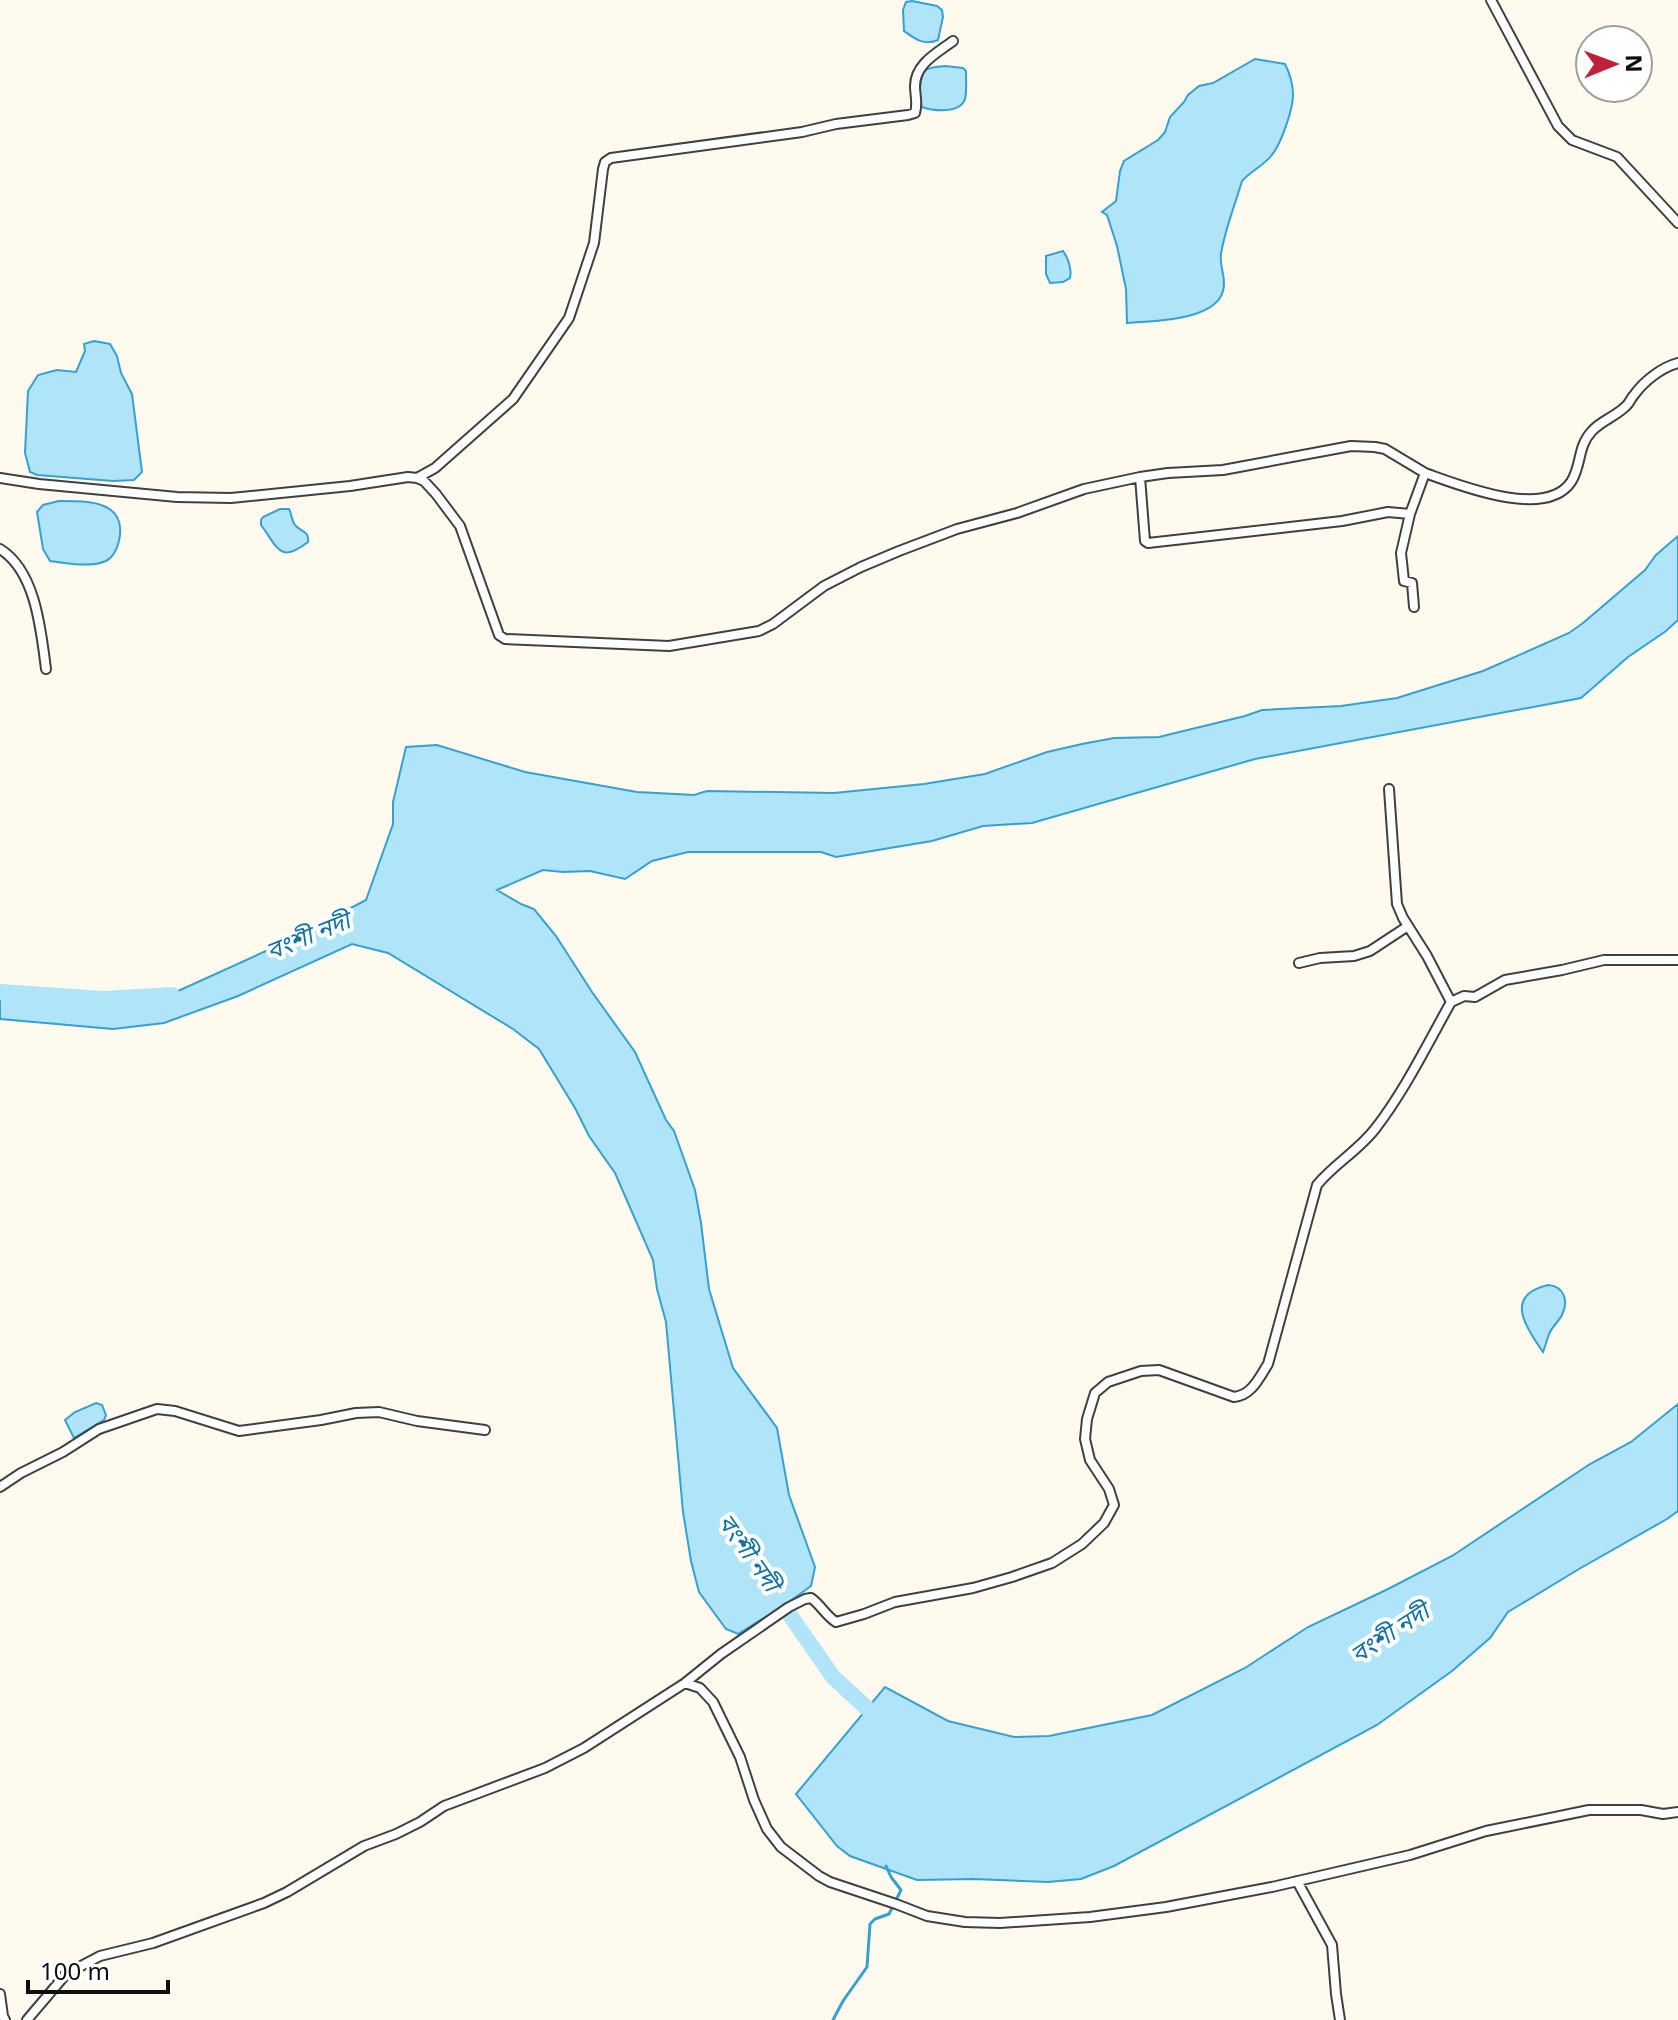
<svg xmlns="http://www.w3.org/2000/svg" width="1678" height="2020" font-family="Georgia,'Noto Sans Bengali',serif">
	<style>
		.water { fill: #b0e4f8; stroke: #35a1d1; stroke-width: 2 }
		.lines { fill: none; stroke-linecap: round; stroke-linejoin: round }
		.stream { stroke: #35a1d1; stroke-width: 3 }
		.river { stroke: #b0e4f8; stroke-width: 16 }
		.minor-casing { stroke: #404040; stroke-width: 12 }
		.minor { stroke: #fff; stroke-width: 8 }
		.labels { text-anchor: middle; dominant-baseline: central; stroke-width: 8; stroke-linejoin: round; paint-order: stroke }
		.water-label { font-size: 24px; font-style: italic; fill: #1371a3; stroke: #fff }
	</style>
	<rect width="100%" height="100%" fill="#fffaed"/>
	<path class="water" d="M912,1L937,6L942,10L943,17L938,40C924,46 915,39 904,31L903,10L906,2Z
		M1255,59L1285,64C1290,74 1293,84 1293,95C1293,109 1281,145 1271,156C1263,166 1251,171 1242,181C1235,205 1225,229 1221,254C1219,267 1227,278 1223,291C1215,321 1152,321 1127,323L1126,289L1117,246L1107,215L1102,212L1116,201L1120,171L1124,161L1158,140L1165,132L1170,117L1184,102L1188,95L1199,86L1213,83Z
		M945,66L963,68L966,71C966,79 967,91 965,99C960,114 933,111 922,107C919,100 919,96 920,88C922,67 926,68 945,66Z
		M1063,251C1068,258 1072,269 1070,278L1063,282L1050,283L1046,274V256Z
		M94,341L110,344L117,356L121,373L132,394L142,472L134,480L113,481L37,475L30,472L25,453L28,391L38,375L57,370L76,372L85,351L84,344Z
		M59,501C87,501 128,500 119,541C117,549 114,557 106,561C90,568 67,563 50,561L43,549L37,512L43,505Z
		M280,509H289C292,514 291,520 295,525C302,533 309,530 308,542C280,564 278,548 261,525V520L263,517Z
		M1678,536V620L1666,631L1628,657L1581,698L1255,759L1032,823L983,826L932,841L836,857L821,852H688L652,861L625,879L590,871L563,872L543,870L497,890L521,904L534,909L556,936L592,992L635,1052L666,1120L674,1131L695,1190L701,1223L709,1289L733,1368L777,1428L789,1495L815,1567L811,1586L782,1607L738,1634L726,1629L699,1592L691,1561L683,1512L666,1322L657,1289L653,1260L615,1173L589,1136L575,1108L539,1049L513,1029L388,953L352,944L238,996L164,1023L113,1029L0,1019V994L123,1001L178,991L288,941L366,900L393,824V802L406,747L437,745L525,772L637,792L694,795L707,791L834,793L924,784L985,774L1047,752L1082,744L1114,738L1159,737L1245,716L1262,710L1341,706L1397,698L1483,671L1569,633L1583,623L1645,570L1656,555Z
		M1548,1285C1564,1286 1569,1301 1562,1315C1559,1321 1553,1326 1550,1332C1547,1338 1546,1345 1543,1352C1525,1327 1504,1295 1548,1285Z
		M96,1403L102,1405L106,1415L104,1420L74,1438L65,1420L75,1412Z
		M1678,1404V1511L1667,1519L1579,1569L1508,1612L1490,1638L1452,1671L1377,1725L1114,1866L1081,1879L1048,1882L973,1879L917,1880L850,1856L837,1846L796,1794L885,1687L948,1721L1014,1737L1049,1736L1152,1715L1245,1668L1308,1627L1388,1589L1452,1556L1590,1464L1631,1442Z"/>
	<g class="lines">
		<path class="stream" d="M833,2020L843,2001L867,1967L870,1924L875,1919L889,1914L901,1890L891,1877L886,1866"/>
		<path class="river" d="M0,992L104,999L172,995
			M776,1595L833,1677L881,1721"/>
		<g class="minor-casing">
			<path id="minor" d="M1491,0L1558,126L1572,140L1617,157L1678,223
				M1140,477L1168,473L1223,470L1351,446L1375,447L1385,449L1425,473
				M0,478L39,484L177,497L231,498L350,486L408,477L417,478L424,481L436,494L460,526L499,635L505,639L669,646L759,631L773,624L824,586L861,567L899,551L957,529L1017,513L1084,489L1140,477L1145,541L1148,543L1342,521L1388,512L1410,514L1401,553L1404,581L1412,583L1414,607
				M417,478L435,468L513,399L569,318L594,243L603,169L605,162L611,158L802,132L836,124L908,115L915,113C918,103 915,96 915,86C915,64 937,53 953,41
				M1410,514L1425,473C1459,485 1545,520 1571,482C1582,465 1577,447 1592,431C1602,420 1617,416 1627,405C1630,402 1631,398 1634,395C1644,381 1662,367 1678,363
				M0,549C36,571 41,631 46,669
				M1389,789L1397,904L1403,918L1427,956L1451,1002
				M1299,963L1320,958L1354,956L1370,951L1408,926
				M0,1487L21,1473L63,1452L99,1429L157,1409L175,1411L239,1431L321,1420L356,1413L379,1412L417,1421L485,1430
				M685,1683L700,1688L713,1702L740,1757L754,1800L767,1829L781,1847L819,1876L830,1882L896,1904L927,1916L965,1922L1000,1923L1090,1917L1166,1907L1272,1887L1410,1855L1486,1831L1589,1810H1641L1663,1814L1678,1812
				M1297,1881L1332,1945L1336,1994L1340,2020
				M0,1994L3,2016L5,2020
				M27,2020L66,1974L100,1956L153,1943L264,1903L287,1892L364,1846L396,1834L420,1822L444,1806L545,1768L584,1748L685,1683L721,1654L789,1607L805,1599L811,1598C821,1605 826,1616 836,1622L864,1614L895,1602L973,1588L1012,1577L1052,1563L1082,1544L1104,1523L1114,1505L1109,1489L1090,1460L1085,1439L1087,1419L1095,1393L1108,1382L1141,1371L1159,1370L1234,1397C1252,1395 1259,1378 1268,1364L1317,1185C1334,1164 1358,1151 1375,1129C1404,1092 1428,1043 1451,1002L1464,996L1475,997L1505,980L1562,970L1604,960H1678"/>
		</g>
		<use href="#minor" class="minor"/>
	</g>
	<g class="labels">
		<g class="water-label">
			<text transform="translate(309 938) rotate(-22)">বংশী নদী</text>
			<text transform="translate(747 1554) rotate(55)">বংশী নদী</text>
			<text transform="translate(1391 1635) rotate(-33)">বংশী নদী</text>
		</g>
	</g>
	<g transform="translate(1614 64) rotate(89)"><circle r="38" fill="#ffffff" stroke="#9e9e9e" stroke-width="2"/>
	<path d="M0-6L14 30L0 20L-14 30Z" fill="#c12138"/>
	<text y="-12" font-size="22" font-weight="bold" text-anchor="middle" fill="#0d0d0d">N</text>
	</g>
	<path d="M28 1980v12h140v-12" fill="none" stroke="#0d0d0d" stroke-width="4"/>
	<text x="40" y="1980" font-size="24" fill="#0d0d0d" stroke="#ffffff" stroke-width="6" paint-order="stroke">100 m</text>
</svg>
